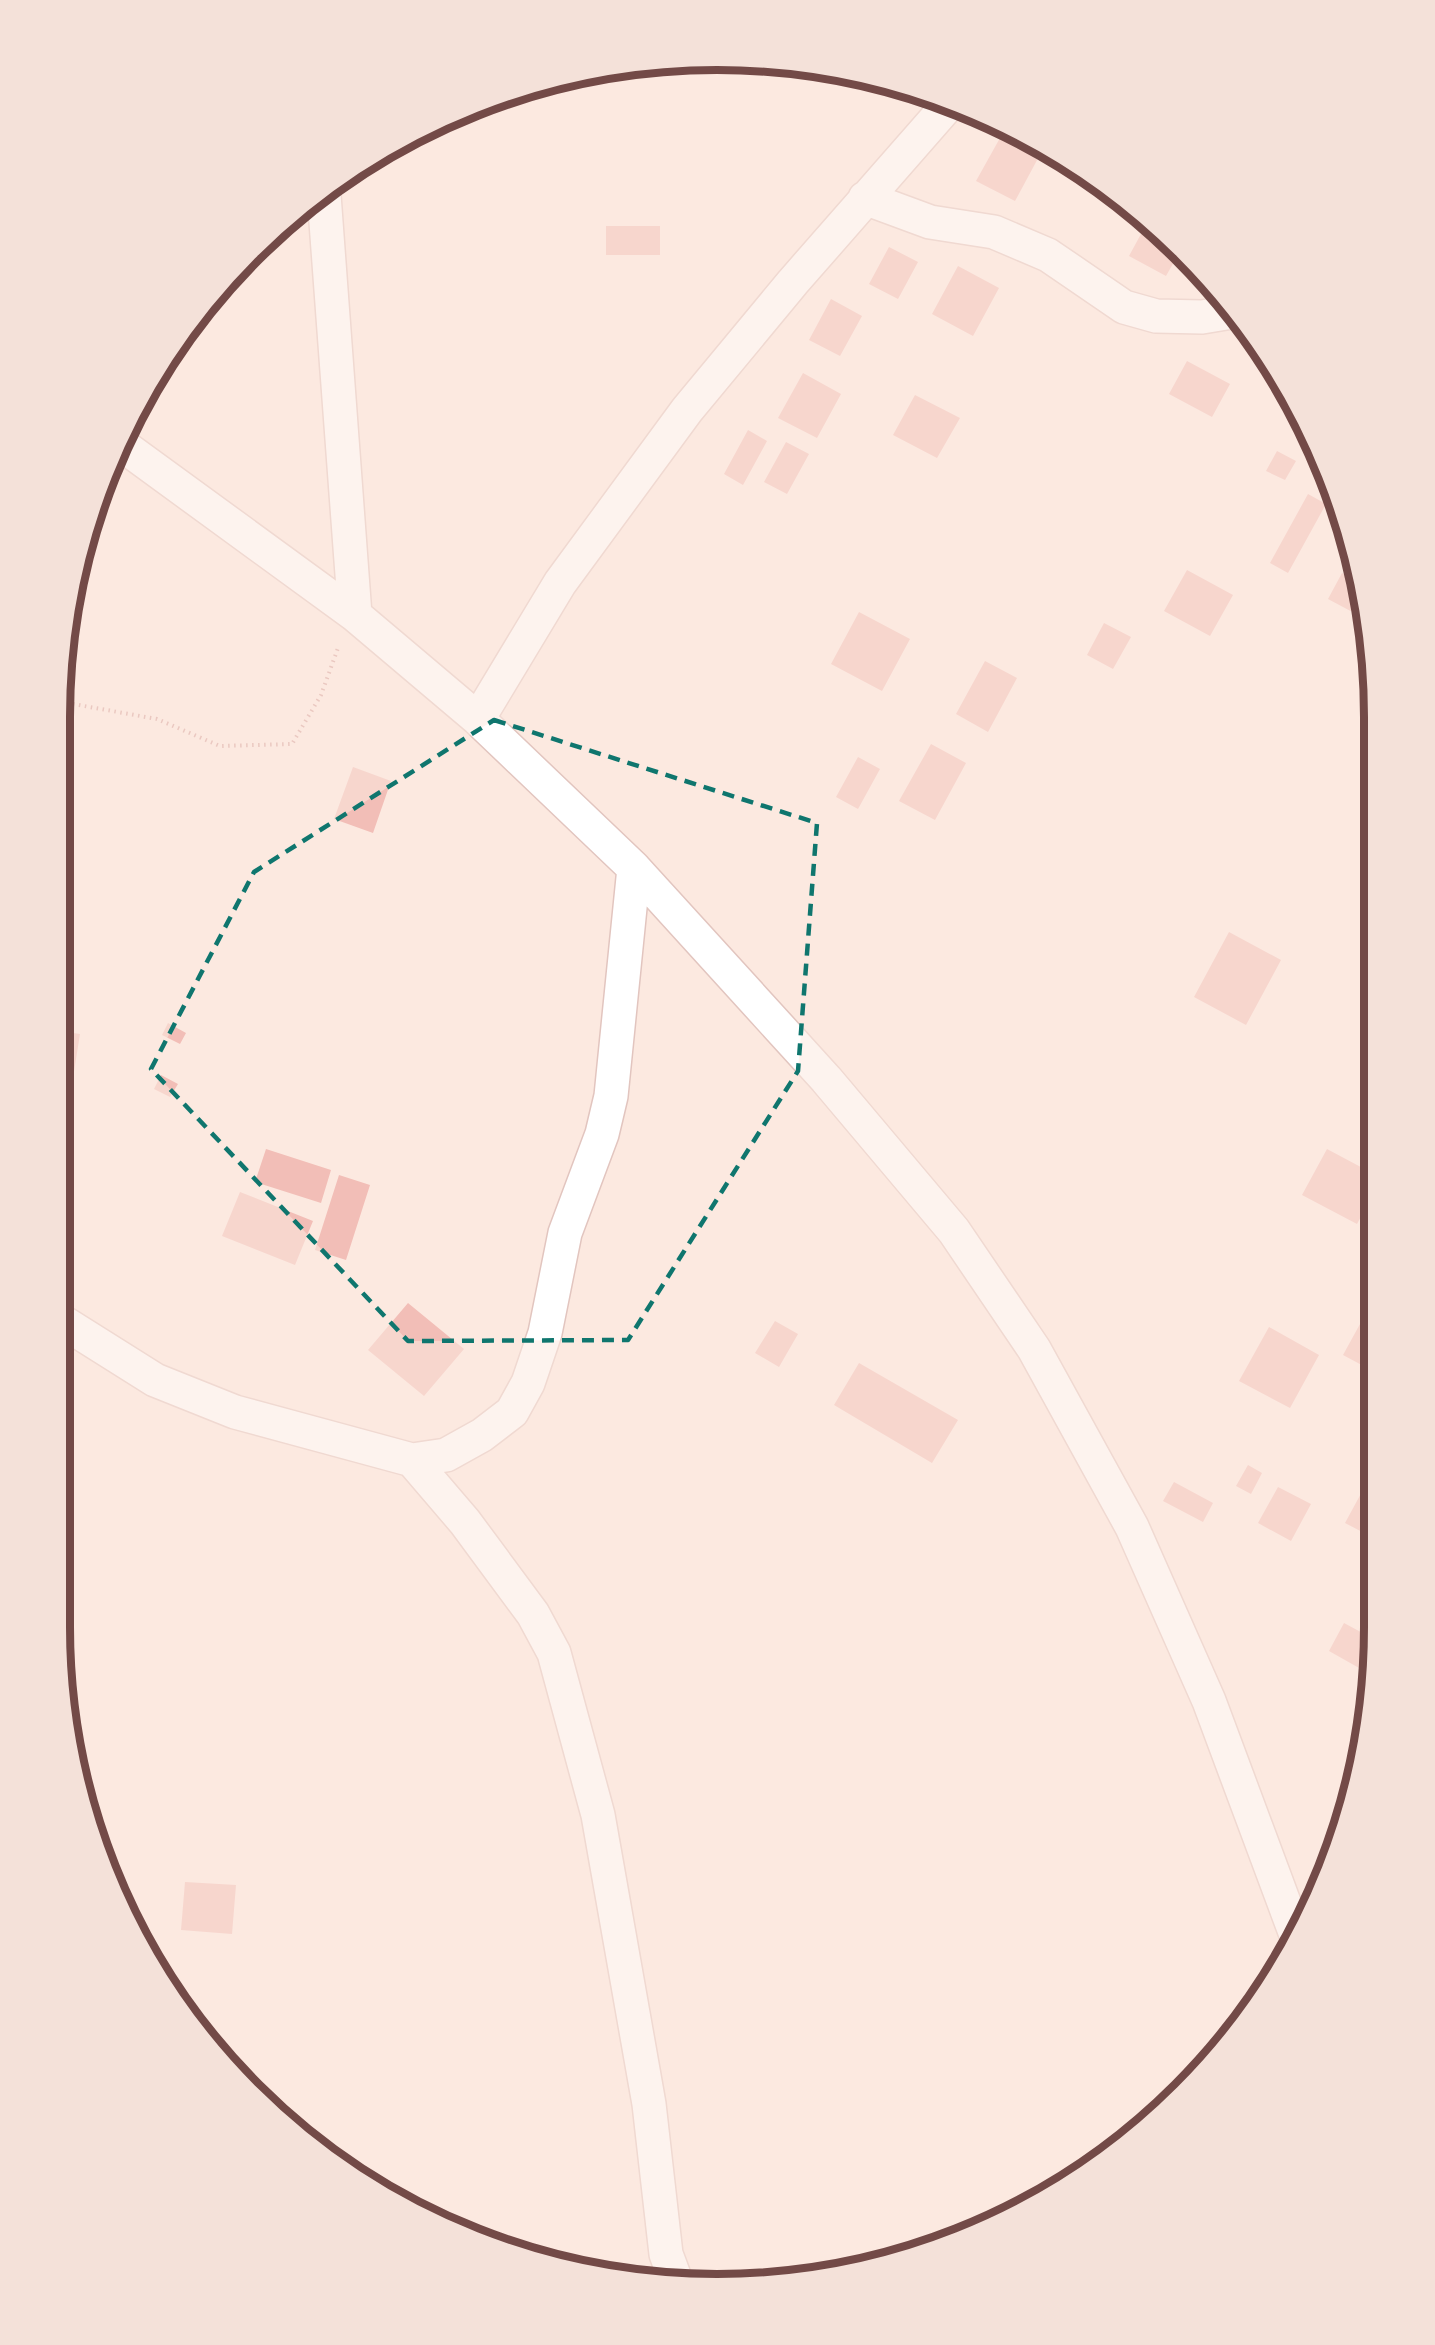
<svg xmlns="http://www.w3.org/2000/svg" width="1435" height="2345" font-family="Overpass,sans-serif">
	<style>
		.building { fill: #f2beb7 }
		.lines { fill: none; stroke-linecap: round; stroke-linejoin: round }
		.minor-casing { stroke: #e2c5bf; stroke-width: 36 }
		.path { stroke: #d6a19b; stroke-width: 4; stroke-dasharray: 1.5 4.5; stroke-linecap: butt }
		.minor { stroke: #fff; stroke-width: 33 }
		.marked { fill: none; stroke: #0f766e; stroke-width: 4.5; stroke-dasharray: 12 8; stroke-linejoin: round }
		.rim { fill: none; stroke: #734a47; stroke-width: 8 }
	</style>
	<rect width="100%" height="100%" fill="#fce9e0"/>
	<path class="building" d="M1005,129L1043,149L1015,201L976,181Z
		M1147,223L1179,253L1166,276L1129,256Z
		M606,226H660V255H606Z
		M889,247L918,262L898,299L869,284Z
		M958,266L999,288L973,336L932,314Z
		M831,299L862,316L840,356L809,340Z
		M1187,361L1230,384L1212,417L1169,394Z
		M803,373L841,394L817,438L778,418Z
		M915,395L960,418L937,458L893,435Z
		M748,430L767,441L743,485L724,474Z
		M786,442L809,454L787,494L764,482Z
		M1277,451L1296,461L1285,480L1266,471Z
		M1308,494L1326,504L1288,573L1270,563Z
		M1187,570L1233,595L1210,636L1164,611Z
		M1342,573L1355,580L1361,610L1358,615L1328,599Z
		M859,612L910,639L882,691L831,664Z
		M1104,623L1131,637L1113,669L1087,655Z
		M985,661L1017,678L988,732L956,714Z
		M931,744L966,763L935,820L899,801Z
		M858,757L880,769L858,809L836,797Z
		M353,767L391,781L373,833L334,819Z
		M1229,932L1281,960L1246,1025L1194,997Z
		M168,1023L186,1033L180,1044L162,1035Z
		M66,1032L80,1034L72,1084L66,1083Z
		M161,1075L178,1084L170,1097L154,1089Z
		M266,1149L331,1170L321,1203L255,1182Z
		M1327,1149L1372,1173L1371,1198L1357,1224L1302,1195Z
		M339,1175L370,1185L346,1260L315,1250Z
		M240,1192L313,1221L295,1265L222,1236Z
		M408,1303L464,1349L424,1396L368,1350Z
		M1371,1304V1370L1343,1355Z
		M775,1321L798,1334L779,1367L755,1353Z
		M1269,1327L1319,1355L1290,1408L1239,1381Z
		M859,1363L958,1420L932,1463L834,1405Z
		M1248,1465L1262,1473L1251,1494L1236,1486Z
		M1174,1482L1213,1503L1203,1522L1163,1501Z
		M1278,1487L1311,1504L1291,1541L1258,1523Z
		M1364,1488L1370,1492V1536L1345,1523Z
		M1344,1623L1370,1637L1368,1673L1329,1651Z
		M185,1882L236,1885L232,1934L181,1930Z"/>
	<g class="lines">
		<g class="minor-casing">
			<path id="minor" d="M324,195L355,615
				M865,198L930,222L994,232L1048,255L1124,307L1156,316L1202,317L1232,312
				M122,445L355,615L478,719L634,868L826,1079L954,1231L1034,1349L1132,1527L1209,1701L1295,1932
				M478,719L560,583L687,410L793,282L948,105
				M66,1324L155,1380L235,1412L412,1460L446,1455L482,1435L512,1412L528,1383L545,1333L565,1233L602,1134L611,1096L634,868
				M412,1460L465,1522L533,1614L554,1653L598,1815L649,2104L666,2254L676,2281"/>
		</g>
		<path class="path" d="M73,704L157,719L220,746L292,744L321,695L338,648"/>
		<use href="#minor" class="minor"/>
	</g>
	<path d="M0 0H1435V2345H0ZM494,720L817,823L798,1071L628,1340L408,1341L151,1069L254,872Z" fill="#fce9e0" fill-opacity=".55" fill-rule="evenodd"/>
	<path class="marked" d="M494,720L817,823L798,1071L628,1340L408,1341L151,1069L254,872Z"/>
	<path d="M0 0H1435V2345H0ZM717 70H717A647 647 0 0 1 1364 717V1627A647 647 0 0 1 717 2274H717A647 647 0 0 1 70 1627V717A647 647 0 0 1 717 70Z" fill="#f4e1d9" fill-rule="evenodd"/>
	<path class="rim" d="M717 70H717A647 647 0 0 1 1364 717V1627A647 647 0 0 1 717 2274H717A647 647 0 0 1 70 1627V717A647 647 0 0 1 717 70Z"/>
</svg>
